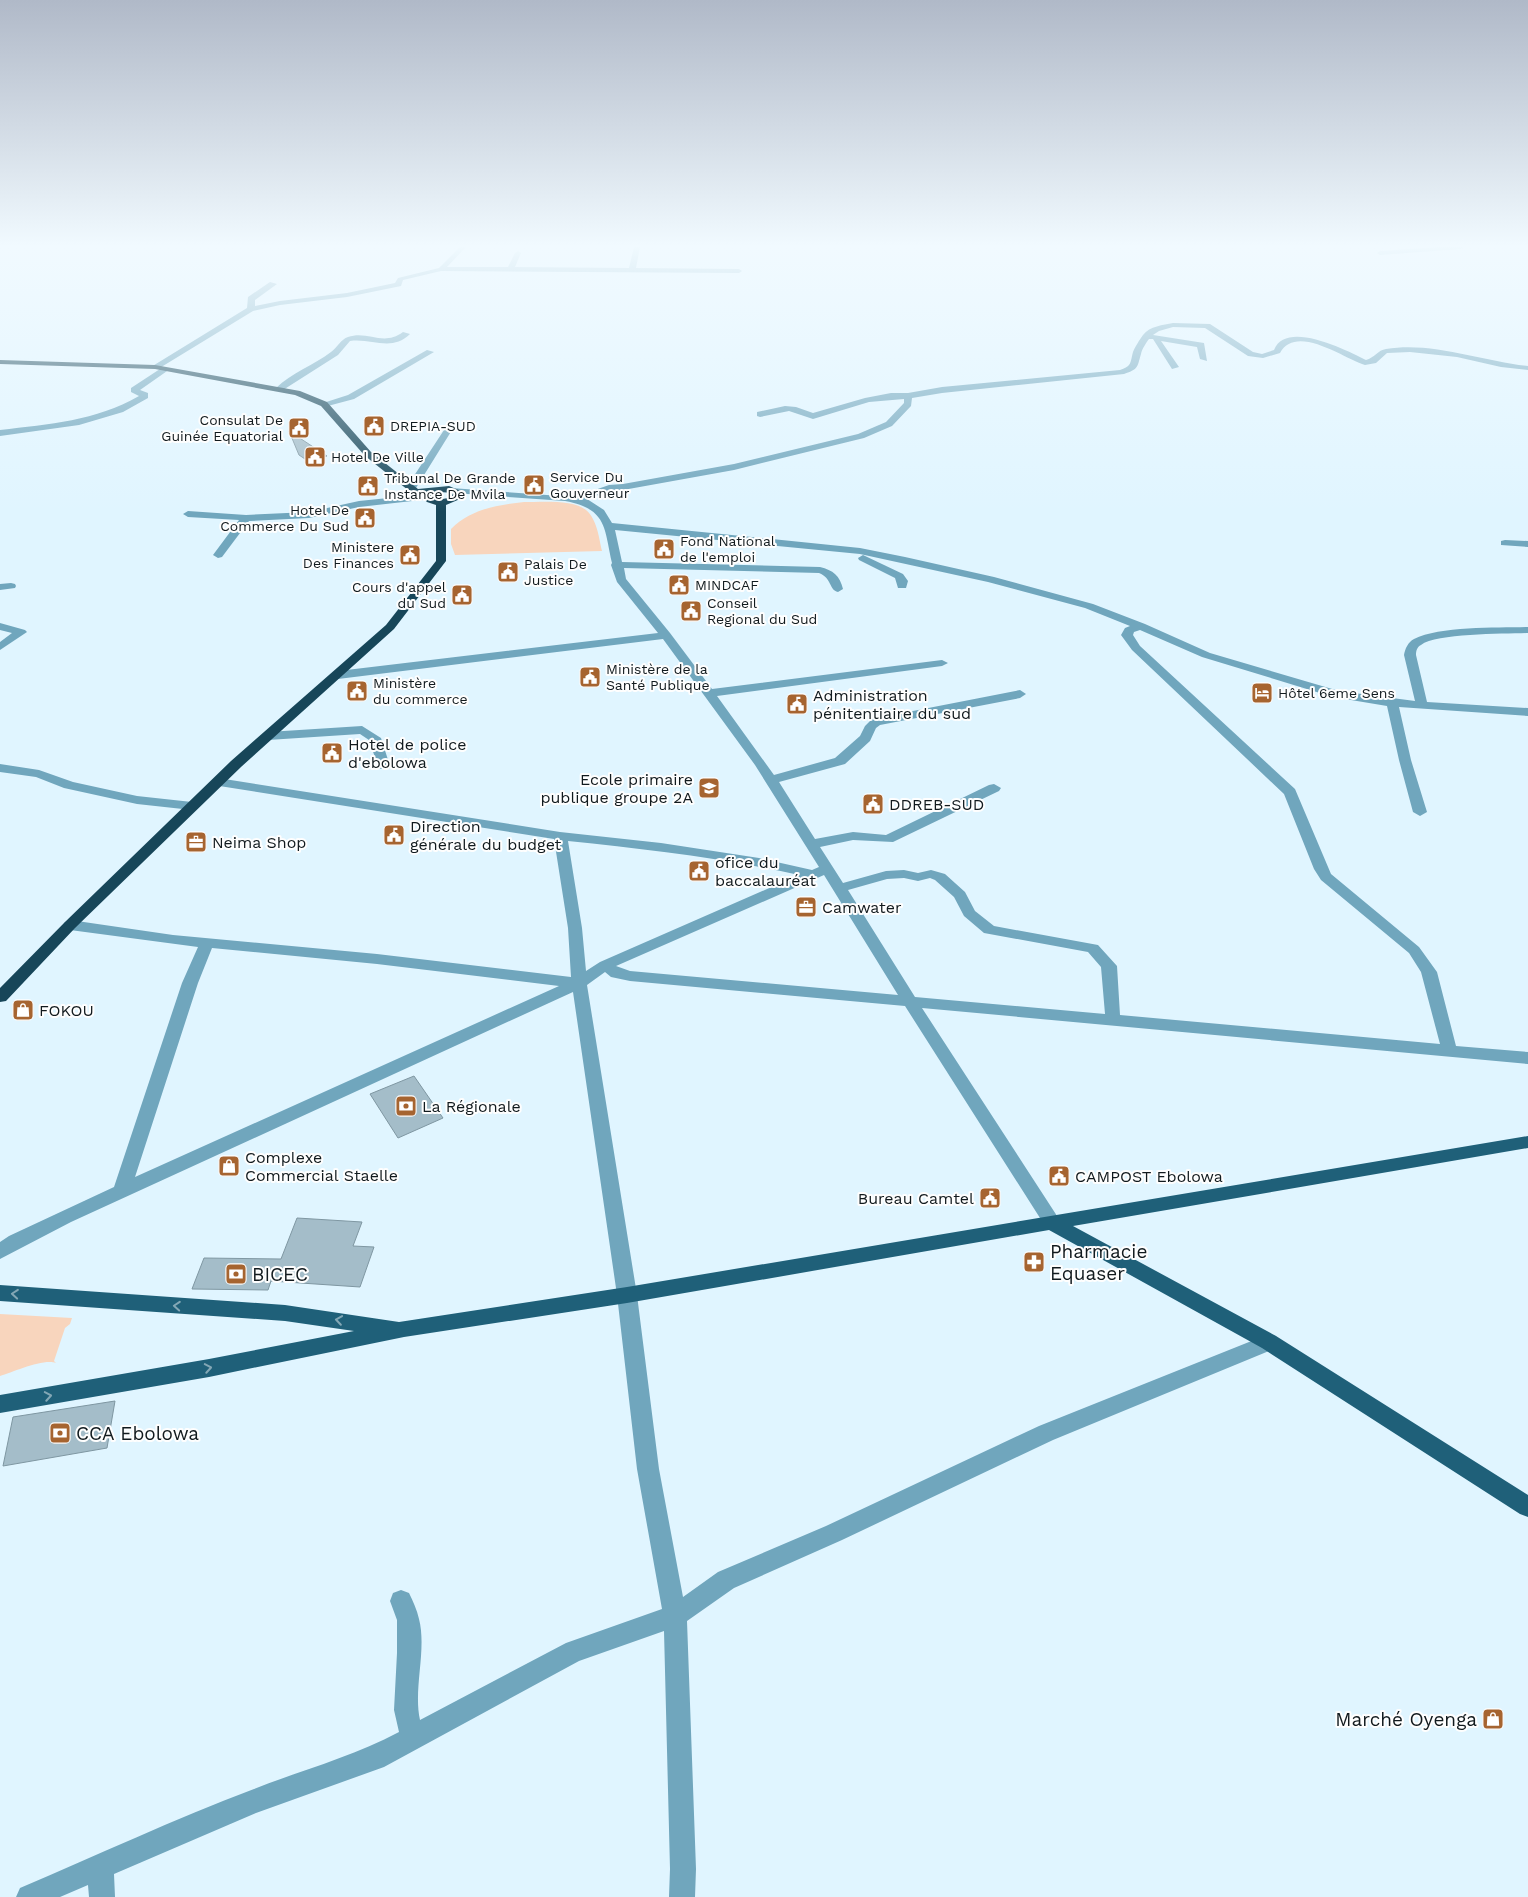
<svg xmlns="http://www.w3.org/2000/svg" width="1528" height="1897" font-family="'Work Sans',sans-serif">
	<style>
		.green { fill: #f8d5bd }
		.building { fill: #a4bdc9; stroke: #7f97a2 }
		.lines { fill: none; stroke-linecap: round; stroke-linejoin: round }
		.minor { fill: #70a6bd; fill-rule: evenodd }
		.major { fill: #1f6079; fill-rule: evenodd }
		.highway { fill: #174659; fill-rule: evenodd }
		.oneway { stroke: #83a7b5 }
		.labels { text-anchor: middle; dominant-baseline: central; stroke-width: 4; stroke-linejoin: round; paint-order: stroke }
		.far-poi-label { font-size: 14px; fill: #111a1e; stroke: #fefefe; text-anchor: start }
		.poi-label { font-size: 16px; fill: #111a1e; stroke: #fefefe; text-anchor: start }
		.near-poi-label { font-size: 19px; fill: #111a1e; stroke: #fefefe; text-anchor: start }
	</style>
	<rect width="100%" height="100%" fill="#e0f5ff"/>
	<path class="green" d="M524,502C540,502 573,499 586,510C597,519 599,538 602,551L455,555L451,544V529C471,509 497,505 524,502Z
		M0,1314L72,1318L70,1324L65,1328L54,1361L56,1363C44,1358 13,1372 0,1376Z"/>
	<path class="building" d="M289,431L327,456L308,461L299,455Z
		M414,1076L443,1118L398,1138L370,1094Z
		M297,1218L362,1222L353,1246L374,1247L360,1287L271,1281L268,1290L192,1289L204,1258L281,1259Z
		M115,1401L107,1448L3,1466L13,1417Z"/>
	<g class="lines">
		<path class="minor" d="M460,247H466L447,267H508L515,253L518,251L521,253L515,267L629,268L634,247H640L636,268L739,269L742,271L739,273L441,271L403,280L401,286L347,297L280,305L253,311L158,369L151,367L247,308L248,297L270,282L277,284L255,300V306L280,301L347,293L395,283L398,278L439,268Z
			M1439,247H1464L1461,249L1380,255L1377,253L1380,251Z
			M1173,323L1210,324L1253,352L1262,354L1274,350C1286,319 1348,351 1366,360C1374,358 1378,350 1386,349C1431,341 1482,361 1528,366V370L1501,367L1457,357L1410,352L1387,353L1376,363L1365,365C1345,359 1296,323 1280,353L1263,358L1248,356L1205,328L1173,327L1159,331L1153,335L1204,343L1207,361L1200,359L1197,347L1161,341L1179,367L1172,369L1153,339H1149C1146,343 1142,349 1141,354C1137,367 1139,369 1124,374L942,393L912,398L911,406L892,426L864,438L734,470L623,490H613L587,499L604,510L612,523L860,548L905,557L994,577L1093,604L1145,624L1210,653L1339,691L1415,701L1404,655C1405,649 1408,642 1414,639C1440,626 1498,628 1528,627V633C1505,634 1437,633 1421,645C1417,647 1416,651 1416,655L1427,702L1528,708V716L1399,707L1411,760L1427,812L1420,816L1413,812L1399,760L1387,706L1333,697L1202,657L1140,630L1134,632L1133,635L1140,646L1295,789L1331,874L1419,947L1437,972L1456,1046L1528,1052V1064L922,1008L1059,1219L1062,1224L1059,1229L1053,1231L1047,1229L905,1006L630,981L611,977L605,972L587,985L637,1295L659,1469L683,1597L718,1572L826,1526L1039,1426L1269,1334L1276,1336L1279,1342L1276,1348L1053,1440L842,1540L734,1588L687,1621L696,1869L695,1897H669L670,1869L664,1631L579,1661L384,1767L256,1813L114,1874L115,1897H89L88,1885L60,1897H16L20,1888C98,1855 174,1819 254,1789C302,1770 352,1757 399,1732L394,1710L397,1653V1620L390,1601L393,1593L401,1590L409,1593C413,1601 417,1610 419,1619C427,1650 413,1689 420,1720L566,1643L662,1609L637,1469L617,1295L573,992L71,1222L0,1259V1242L9,1236L114,1187L182,983L198,947L70,930L65,928L63,925L65,922L70,920L173,935L377,954L571,977L568,928L554,839L213,785L211,782L218,778L560,832L661,843L759,858L812,870L819,867L755,765L663,639L338,679L332,675L338,671L658,633L617,582L611,565L612,563C604,527 607,509 565,501L454,493L451,492V488L575,497L609,485L623,484L734,464L858,434L886,422L904,403V399L869,402L813,419L789,411L760,417L757,416V412L785,406L796,407L813,413L865,398L891,393H908L942,387L1120,370C1132,366 1130,363 1133,352C1135,347 1140,339 1143,335C1150,326 1163,325 1173,323ZM615,530L860,554L988,582L1085,608L1130,626L1125,628L1121,635L1132,650L1284,794L1314,869L1321,880L1409,953L1421,972L1440,1044L1120,1015L1117,966L1098,945L994,926L975,911L965,892L945,874L931,870L918,873L904,870L886,871L843,883L820,847L853,840L893,842L999,791L1001,788L994,784L989,785L886,835L853,832L815,839L779,782L845,764L870,741L876,728L880,725L1020,698L1026,694L1020,690L872,719L865,726L860,736L835,758L774,775L717,696L942,666L948,663L942,660L712,689L670,633L626,579L624,568L819,573C832,578 829,590 838,592L843,589C840,576 833,570 820,567L622,562ZM568,841C645,849 723,858 799,875L600,962L586,971L582,928ZM824,875L898,995L630,971L616,966ZM904,878L918,881L930,878L935,880L954,897L964,916L984,933L1088,952L1101,967L1105,1014L915,997L848,890L887,879ZM212,948L377,964L559,986L135,1177L198,983Z
			M403,332L410,334C392,352 372,338 350,341L338,355L283,390L276,388C291,373 314,365 331,352C337,348 341,339 348,337C368,330 383,347 403,332Z
			M427,350L434,352L354,399L324,407L320,404L348,395Z
			M163,367L170,369L140,390L148,393V398L123,412L79,425L0,436V430C50,424 95,421 139,396L131,392V388Z
			M448,427L452,430L416,488L414,490H408L406,488L444,430Z
			M427,494L430,495V499L359,507L309,518L249,521L222,557L218,558L213,555L239,520L188,517L183,514L188,511L246,515L309,512L359,501Z
			M1505,540L1528,541V547L1501,545V541Z
			M863,555L903,574L908,581L906,588H898L895,578L859,560L858,558Z
			M11,583L15,584L16,586L15,588L0,590V584Z
			M0,623L25,630L27,632L0,650V642L12,633L0,630Z
			M362,726L381,738L390,766L389,769H379L369,740L360,734L268,740L262,736L268,732Z
			M0,764L39,770L73,782L137,796L192,802L199,806L192,810L137,804L64,788L36,777L0,772Z"/>
		<path class="major" d="M1528,1136V1148L1073,1226L1276,1336L1528,1495V1517L1520,1514L1262,1348L1049,1230L627,1303L404,1337L209,1377L0,1413V1395L209,1359L354,1331L285,1321L0,1301V1285L285,1305L399,1322L627,1287Z"/>
		<path class="highway" d="M0,360L155,365L300,391L327,402L371,452L418,489L449,486L463,492L460,499L446,505V561L394,629L241,767L75,928L6,1001L0,1002V988L65,922L231,761L386,625L436,561V505L427,502L422,497L424,495L413,494L365,456L321,406L295,395L155,369L0,364ZM440,492L453,493L452,496C446,499 439,501 432,496Z"/>
	</g>
	<defs><path id="oneway-chevron" d="M-2-3.5L2.5 0L-2 3.5" fill="none" stroke-width="1.6" stroke-linecap="round" stroke-linejoin="round" transform="scale(1.25)"/></defs>
	<g class="oneway">
		<use href="#oneway-chevron" transform="translate(15 1294) rotate(-175)"/>
		<use href="#oneway-chevron" transform="translate(177 1306) rotate(-176)"/>
		<use href="#oneway-chevron" transform="translate(339 1320) rotate(-172)"/>
		<use href="#oneway-chevron" transform="translate(208 1368) rotate(-10)"/>
		<use href="#oneway-chevron" transform="translate(48 1396) rotate(-10)"/>
	</g>
	<linearGradient id="sky" x2="0" y2="1"><stop stop-color="#b0b9c8"/><stop offset="0.48" stop-color="#f1faff"/><stop offset="1" stop-color="#f1faff" stop-opacity="0"/></linearGradient>
	<rect width="1528" height="512" fill="url(#sky)"/>
	<defs>
		<g id="civic-square" transform="scale(1.125)"><rect x="-9" y="-9" width="18" height="18" rx="4" fill="#a66430" stroke="#fefefe"/><path d="M-.6-6.5H3V-4.5H.6V-3L4-1V1h2V6H-6V1h2V-1L-.6-3ZM-1.2 2.5V6h2.4V2.5Z" fill="#fff"/></g>
		<g id="hotel-square" transform="scale(1.125)"><rect x="-9" y="-9" width="18" height="18" rx="4" fill="#a66430" stroke="#fefefe"/><path d="M-6-4.5h1.5V1H6V5H4.5V3h-9V5H-6ZM-4 0a1.8 1.8 0 1 1 3.6 0ZM.5 0V-2.5h3Q6-2.5 6 0Z" fill="#fff"/></g>
		<g id="school-square" transform="scale(1.125)"><rect x="-9" y="-9" width="18" height="18" rx="4" fill="#a66430" stroke="#fefefe"/><path d="M0-5L7-2L0 1L-7-2ZM-4 1L0 2.5L4 1V4Q0 6-4 4Z" fill="#fff"/></g>
		<g id="office-square" transform="scale(1.125)"><rect x="-9" y="-9" width="18" height="18" rx="4" fill="#a66430" stroke="#fefefe"/><path d="M-6-3h4V-5.5h4V-3h4V5H-6ZM-1-4.5V-3h2v-1.5ZM-6 0V1H6V0Z" fill="#fff"/></g>
		<g id="shop-square" transform="scale(1.125)"><rect x="-9" y="-9" width="18" height="18" rx="4" fill="#a66430" stroke="#fefefe"/><path d="M-5-2.5h2.3a2.7 3.5 0 0 1 5.4 0H5L5.5 6h-11ZM-1.5-2.5h3a1.5 2.3 0 0 0-3 0Z" fill="#fff"/></g>
		<g id="bank-square" transform="scale(1.125)"><rect x="-9" y="-9" width="18" height="18" rx="4" fill="#a66430" stroke="#fefefe"/><path d="M-6-4H6V4H-6ZM0-2.3a2.3 2.3 0 1 0 0 4.6a2.3 2.3 0 1 0 0-4.6Z" fill="#fff"/></g>
		<g id="pharmacy-square" transform="scale(1.125)"><rect x="-9" y="-9" width="18" height="18" rx="4" fill="#a66430" stroke="#fefefe"/><path d="M-2-6h4v4h4v4h-4v4h-4v-4h-4v-4h4Z" fill="#fff"/></g>
	</defs>
	<g fill-rule="evenodd">
		<use href="#civic-square" x="374" y="426"/>
		<use href="#civic-square" x="299" y="428"/>
		<use href="#civic-square" x="315" y="457"/>
		<use href="#civic-square" x="534" y="485"/>
		<use href="#civic-square" x="368" y="486"/>
		<use href="#civic-square" x="365" y="518"/>
		<use href="#civic-square" x="664" y="549"/>
		<use href="#civic-square" x="410" y="555"/>
		<use href="#civic-square" x="508" y="572"/>
		<use href="#civic-square" x="679" y="585"/>
		<use href="#civic-square" x="462" y="595"/>
		<use href="#civic-square" x="691" y="611"/>
		<use href="#civic-square" x="590" y="677"/>
		<use href="#civic-square" x="357" y="691"/>
		<use href="#hotel-square" x="1262" y="693"/>
		<use href="#civic-square" x="797" y="704"/>
		<use href="#civic-square" x="332" y="753"/>
		<use href="#school-square" x="709" y="788"/>
		<use href="#civic-square" x="873" y="804"/>
		<use href="#civic-square" x="394" y="835"/>
		<use href="#office-square" x="196" y="842"/>
		<use href="#civic-square" x="699" y="871"/>
		<use href="#office-square" x="806" y="907"/>
		<use href="#shop-square" x="23" y="1010"/>
		<use href="#bank-square" x="406" y="1106"/>
		<use href="#shop-square" x="229" y="1166"/>
		<use href="#civic-square" x="1059" y="1176"/>
		<use href="#civic-square" x="990" y="1198"/>
		<use href="#pharmacy-square" x="1034" y="1262"/>
		<use href="#bank-square" x="236" y="1274"/>
		<use href="#bank-square" x="60" y="1433"/>
		<use href="#shop-square" x="1493" y="1719"/>
	</g>
	<g class="labels">
		<g class="far-poi-label">
			<text x="283" y="420" text-anchor="end">Consulat De<tspan x="283" dy="16">Guinée Equatorial</tspan></text>
			<text x="390" y="426">DREPIA-SUD</text>
			<text x="331" y="457">Hotel De Ville</text>
			<text x="550" y="477">Service Du<tspan x="550" dy="16">Gouverneur</tspan></text>
			<text x="384" y="478">Tribunal De Grande<tspan x="384" dy="16">Instance De Mvila</tspan></text>
			<text x="349" y="510" text-anchor="end">Hotel De<tspan x="349" dy="16">Commerce Du Sud</tspan></text>
			<text x="680" y="541">Fond National<tspan x="680" dy="16">de l'emploi</tspan></text>
			<text x="394" y="547" text-anchor="end">Ministere<tspan x="394" dy="16">Des Finances</tspan></text>
			<text x="524" y="564">Palais De<tspan x="524" dy="16">Justice</tspan></text>
			<text x="695" y="585">MINDCAF</text>
			<text x="446" y="587" text-anchor="end">Cours d'appel<tspan x="446" dy="16">du Sud</tspan></text>
			<text x="707" y="603">Conseil<tspan x="707" dy="16">Regional du Sud</tspan></text>
			<text x="606" y="669">Ministère de la<tspan x="606" dy="16">Santé Publique</tspan></text>
			<text x="373" y="683">Ministère<tspan x="373" dy="16">du commerce</tspan></text>
			<text x="1278" y="693">Hôtel 6eme Sens</text>
		</g>
		<g class="poi-label">
			<text x="813" y="695">Administration<tspan x="813" dy="18">pénitentiaire du sud</tspan></text>
			<text x="348" y="744">Hotel de police<tspan x="348" dy="18">d'ebolowa</tspan></text>
			<text x="693" y="779" text-anchor="end">Ecole primaire<tspan x="693" dy="18">publique groupe 2A</tspan></text>
			<text x="889" y="804">DDREB-SUD</text>
			<text x="410" y="826">Direction<tspan x="410" dy="18">générale du budget</tspan></text>
			<text x="212" y="842">Neima Shop</text>
			<text x="715" y="862">ofice du<tspan x="715" dy="18">baccalauréat</tspan></text>
			<text x="822" y="907">Camwater</text>
			<text x="39" y="1010">FOKOU</text>
			<text x="422" y="1106">La Régionale</text>
			<text x="245" y="1157">Complexe<tspan x="245" dy="18">Commercial Staelle</tspan></text>
			<text x="1075" y="1176">CAMPOST Ebolowa</text>
			<text x="974" y="1198" text-anchor="end">Bureau Camtel</text>
		</g>
		<g class="near-poi-label">
			<text x="1050" y="1251">Pharmacie<tspan x="1050" dy="22">Equaser</tspan></text>
			<text x="252" y="1274">BICEC</text>
			<text x="76" y="1433">CCA Ebolowa</text>
			<text x="1477" y="1719" text-anchor="end">Marché Oyenga</text>
		</g>
	</g>
</svg>
